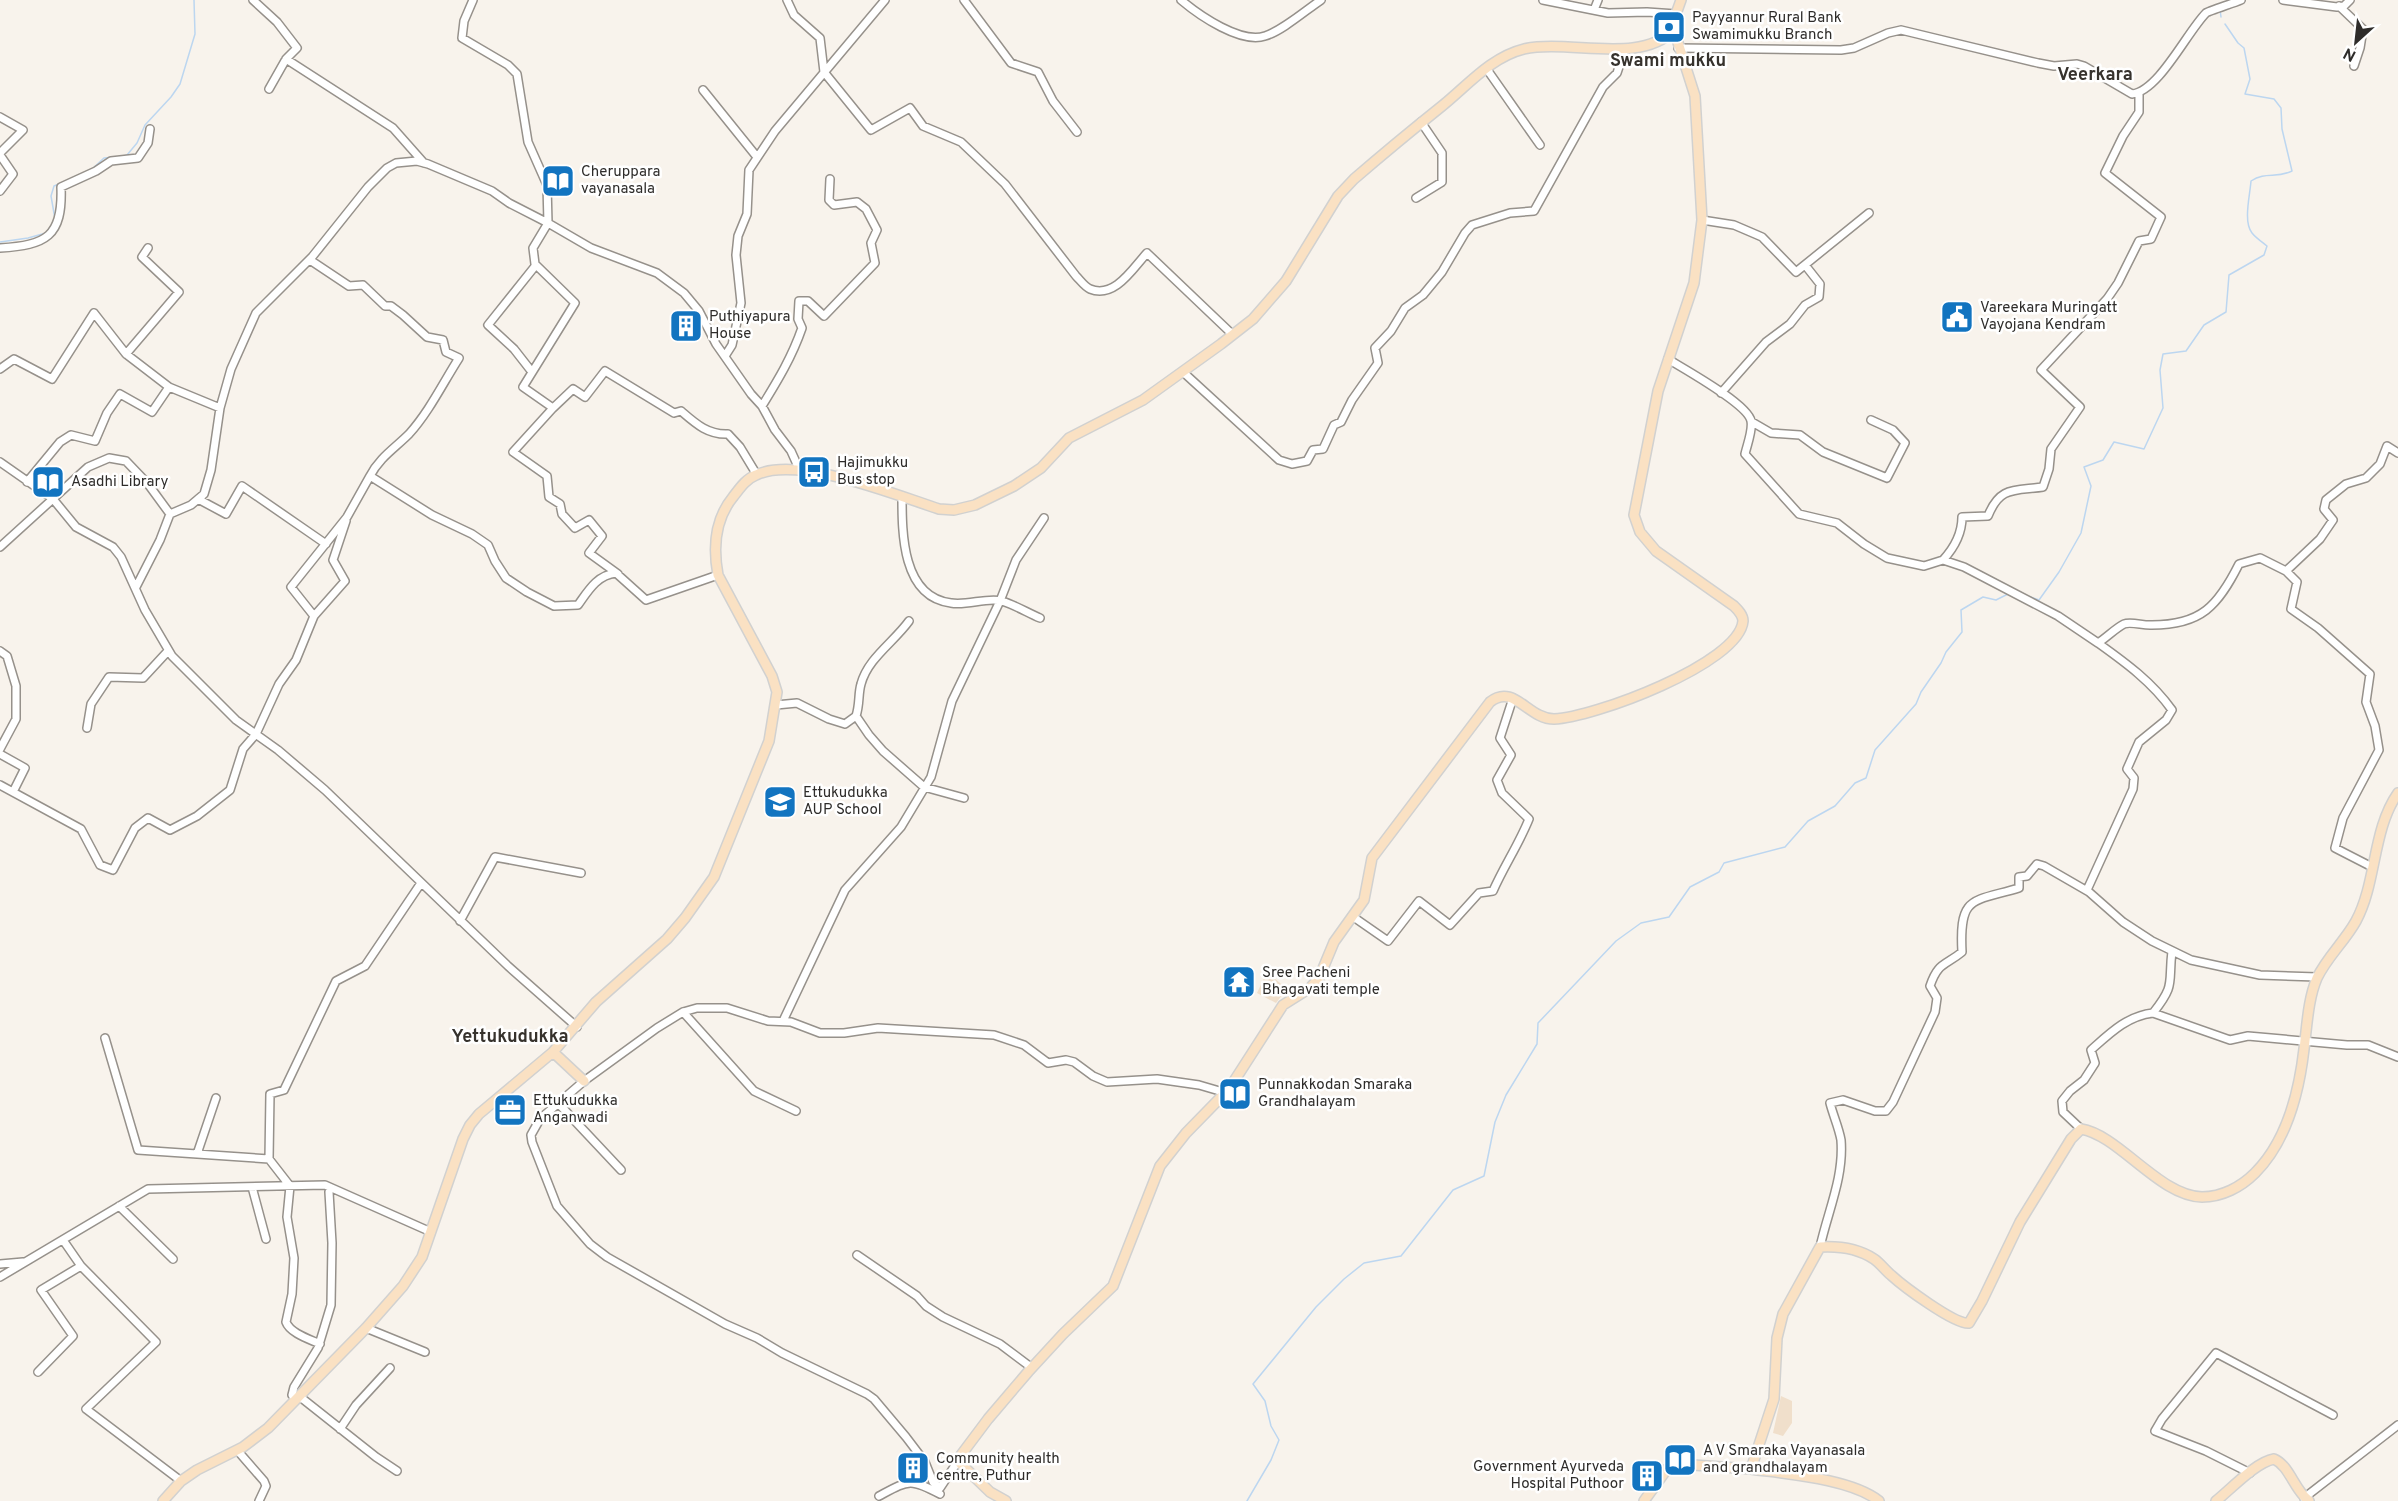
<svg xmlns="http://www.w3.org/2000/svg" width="2398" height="1501" font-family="Overpass,sans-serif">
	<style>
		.green { fill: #f0dfcb }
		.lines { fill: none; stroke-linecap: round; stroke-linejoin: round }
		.stream { stroke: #bcd6f0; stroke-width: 1.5 }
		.minor-casing { stroke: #96918b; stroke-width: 10 }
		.major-casing { stroke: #d1d1d0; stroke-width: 12 }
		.minor { stroke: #fff; stroke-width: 7 }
		.major { stroke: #fae1c3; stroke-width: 9 }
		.labels { text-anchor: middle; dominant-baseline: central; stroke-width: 5; stroke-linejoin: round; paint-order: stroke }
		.poi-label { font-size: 15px; fill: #2e2c2a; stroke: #fff; text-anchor: start }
		.quarter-label { font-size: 18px; font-weight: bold; fill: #36322d; stroke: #fff }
	</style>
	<rect width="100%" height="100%" fill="#f8f3ec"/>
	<path class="green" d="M1267,972L1287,989L1276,1003L1257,993Z
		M1781,1396L1792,1401V1423L1783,1436L1773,1433Z"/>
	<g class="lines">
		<path class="stream" d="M2220,10L2221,17
			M119,157L127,155L137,143L145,125L171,97L180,84L195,34L194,0
			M91,170L104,158L115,157
			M55,219L51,196L54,186L76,177
			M0,242L28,238L46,233
			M2014,591L2039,600L2059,572L2081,533L2091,486L2084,467L2103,460L2114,442L2144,449L2163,408L2160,370L2163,354L2186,351L2204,325L2226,312L2229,275L2264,255L2267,246C2262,242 2256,238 2252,233C2243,222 2250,195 2251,181C2266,171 2276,179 2292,171L2282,129L2281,108L2274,99L2245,94L2250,79L2244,48L2238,43L2225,24
			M1247,1501L1271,1460L1279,1440L1271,1426L1265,1401L1253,1384L1316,1307L1344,1279L1364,1263L1401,1256L1453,1190L1484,1176L1495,1122L1506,1095L1537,1044L1538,1023L1616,941L1641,923L1669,917L1690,887L1719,872L1724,863L1785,847L1808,821L1835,806L1855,783L1866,778L1875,750L1916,704L1921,692L1941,663L1946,652L1962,632L1961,610L1983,597L1996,600L2010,593"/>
		<g class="minor-casing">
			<path id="minor" d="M253,0L277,22L297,48L286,59
				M787,0L794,15L820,38L824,72L871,130L910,108L923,126L961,142L1005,184L1076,276C1080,280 1085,287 1090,289C1115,299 1133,268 1147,253L1232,334
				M964,0L1011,63L1038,72L1053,101L1077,132
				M1181,0C1200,16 1241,44 1265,36C1282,31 1306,10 1321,0
				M1543,0L1608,13L1647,12L1676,14
				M2283,0L2337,7L2344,6L2350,0
				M2339,6L2363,29L2360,48L2354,66
				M1594,10L1598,0
				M1678,48L1841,50L1854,48L1888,33L1901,30L2038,63L2054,66L2077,64L2084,66L2132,94C2159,91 2187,32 2206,13C2209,11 2234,3 2241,0
				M1486,68L1540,145
				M269,89L286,59L393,128L424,163
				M703,90L757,157
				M0,117L23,130L0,153
				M0,155L13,174L0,191
				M1416,198L1442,182V153L1421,122
				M1702,220L1734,225L1762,237L1796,272L1869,213
				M0,248C46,245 63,237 61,187L96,171L111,161L138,158L148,143L150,129
				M148,248L142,257L179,292L126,354L169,387
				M310,260L349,286L363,285L385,306H391L403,315L427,337L443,340L446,352L459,358C443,383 429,412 409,434C395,448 379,458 370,476
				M725,356L732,345L741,303L736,255L738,236L747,214L749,170L775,131L885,0
				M1668,359C1684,369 1748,404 1751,421C1753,430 1747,445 1745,454L1799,514L1837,523L1864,544L1887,558L1924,566L1943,560L1964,567L2058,616L2098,643C2106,638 2117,627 2124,624C2131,621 2144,626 2152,625C2201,625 2218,606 2239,564L2260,558L2286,571
				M0,369L14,359L52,379L94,313L126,354
				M532,372L514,349L488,325L536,265
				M1183,372L1279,460L1292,464L1307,461L1313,450L1323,449L1334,425L1341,422L1352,400L1378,363L1375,348L1391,331L1405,308L1423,295L1442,272L1465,233L1472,225L1510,213L1534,211L1603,87L1617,73L1625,49
				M1721,393L1766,342L1790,324L1805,305L1819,297L1820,284L1805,265
				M762,406C778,380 792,357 802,328L798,319L799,301H808L824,316L875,263L871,243L877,230L866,209L857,202L834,205L829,200L830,179
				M553,408L513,452L547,476L549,497L560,504L562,514L575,528L589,520L602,536L589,553L618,574
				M1752,422L1771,433L1800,435L1823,452L1887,478L1905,443L1893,430L1871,420
				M0,462L53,499L76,527L113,547L121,557L145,610L172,656L236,720L278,750L325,790L508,966L577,1027
				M757,475L740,447L728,434C708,435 696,424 681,411L674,413L605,371L585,397L573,389L553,408L523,387L575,303L535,264L533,248L548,223L591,248L657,273L684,293L699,311L716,344L751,394L762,406L775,430L791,451L800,471
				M27,482L60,442L71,435L95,441L107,413L120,394L152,412L169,387L220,408
				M902,496C902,533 902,597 951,603C967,606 987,597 1002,601C1015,605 1028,613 1040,618
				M198,499L226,514L242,486L326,544
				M0,547L88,467L109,458L126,461L148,484L170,514
				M1943,560C1954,548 1962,533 1962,517L1988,516C2000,486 2014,491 2043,487L2049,469L2051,449L2080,407L2041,370L2107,299L2118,283L2139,241L2151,239L2161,217L2105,173L2123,136L2139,112V94
				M136,587L160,540L170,514L191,505L204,494L211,470L220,408L231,369L256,313L312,257L368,187L387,168L396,163L417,161L428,164L492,191L509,203L548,223L547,185L528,142L517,74L508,65L462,38L464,21L473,0
				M314,616L345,581L333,560L346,521
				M0,651L7,656L16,686V719L0,749
				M776,705L797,703L829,719L845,724L856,716L869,735L883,751L924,787L964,798
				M856,716C860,704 858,694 861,684C868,658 894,642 909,621
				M87,728L91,704L109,677L143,678L168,651
				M0,754L25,768L13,792
				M0,785L81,829L100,865L113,870L135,828L148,818L170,830L197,816L230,790L243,749L256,734L279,684L296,660L314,616L291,587L347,517L370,476L432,515L472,534L488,545L495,561L506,578L527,592L554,606L578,605C588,591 597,575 616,573L646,600L718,575
				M2372,867L2335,848L2343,818L2379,750L2375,726L2366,702L2370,674L2318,628L2291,609L2297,582L2286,571L2320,539L2333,520L2324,509L2326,500L2346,484L2366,478L2380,464L2387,446L2398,453
				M2087,890L2133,789L2134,778L2127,769L2139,742L2166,720L2172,710C2152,682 2126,663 2098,643
				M1352,916L1388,941L1419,901L1450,925L1479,893L1493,891C1504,866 1519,844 1529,819L1502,793L1497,780L1511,755L1500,738L1513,698
				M460,921L495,857L581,873
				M683,1012L754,1091L796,1111
				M2153,1013L2230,1040L2248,1036L2347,1045H2368L2398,1057
				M783,1021L845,890L901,827L931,777L952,701L1000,601L1016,560L1044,518
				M105,1038L138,1150L269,1159L290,1186L287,1217L294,1258L292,1294L286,1322C290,1333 309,1339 320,1344
				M558,1103L621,1170
				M2081,1129L2063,1112L2062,1101L2070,1091L2084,1080L2095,1063L2091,1050C2110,1033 2127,1016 2153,1013C2176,984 2168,984 2172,951
				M197,1154L216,1098
				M269,1159L270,1094L284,1090L336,981L365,966L421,883
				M252,1187L266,1239
				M119,1206L173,1259
				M1820,1247C1828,1211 1844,1177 1841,1140C1839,1128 1833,1115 1830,1103L1843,1100L1875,1111H1886L1893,1102L1935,1012L1937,998L1930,986C1938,962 1945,966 1962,952C1959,895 1972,902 2019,888V877L2027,876L2037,864L2044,866L2089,892L2123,922L2152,941L2191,960L2260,975L2317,977
				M857,1255L917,1296L926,1306L943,1317L1000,1344L1032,1368
				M0,1264L23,1262
				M81,1266L156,1342L86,1409L181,1481
				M0,1277L148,1189L325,1185L431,1232
				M366,1328L425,1352
				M38,1372L73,1336L41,1290L81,1266L63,1240
				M299,1396L376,1457L397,1471
				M296,1399L292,1395L294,1387L318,1348L331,1305L332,1243L329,1192L330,1188
				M340,1429L356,1405L390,1368
				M237,1450L264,1481L266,1486L259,1501
				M958,1461L940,1488L933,1482L925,1462L906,1437L874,1399L867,1394L782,1353L757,1338L725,1324L607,1257L590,1244L557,1206L532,1142L531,1135L540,1119L584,1081L657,1028L683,1012L697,1008H727L768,1021L791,1022L820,1033H844L878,1028L994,1035L1024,1045L1048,1063L1066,1060L1074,1062L1093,1076L1107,1082L1157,1079L1199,1085L1223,1092
				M2250,1473L2206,1451L2155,1431L2162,1419L2216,1353L2333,1415
				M879,1496C909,1480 910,1478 940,1494
				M2304,1498L2398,1425"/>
		</g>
		<g class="major-casing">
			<path id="major" d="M553,1052L584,1081
				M1751,1469C1787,1474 1851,1479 1879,1501
				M163,1501L181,1481L197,1470L243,1447L268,1428L366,1328L403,1286L422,1257L463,1139L470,1125L479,1114L553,1052L596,1002L667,939L685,918L714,877L769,741L777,692L772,676L718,575C713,548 715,519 733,497C740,488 746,479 756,475C798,455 896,495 939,509L954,510L975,505L1014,486L1041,468L1069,438L1143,400L1221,344L1253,319L1286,281L1338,196L1354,179C1383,154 1412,130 1442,106C1467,86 1491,57 1524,49C1569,39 1640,65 1674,30
				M1006,1501L990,1492L958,1461L961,1455L988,1419L1028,1372L1063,1334L1113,1286L1160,1166L1186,1133L1229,1089L1283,1005L1310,988L1319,978L1334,942L1364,900L1372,858L1490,702C1514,683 1528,719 1554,719C1592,718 1739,664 1743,621C1743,615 1738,610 1734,606L1656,551L1640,532L1634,515L1658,391L1694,283L1702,220L1695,96L1674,30L1676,14L1681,0
				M1644,1501L1667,1469L1679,1464L1751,1469L1774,1399L1777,1338L1783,1314L1820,1247C1838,1246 1859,1249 1874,1259C1880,1263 1885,1270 1891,1275C1903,1286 1955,1325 1969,1323L1982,1301L2020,1222L2071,1139L2081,1129C2119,1135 2159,1196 2202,1197C2222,1197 2241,1187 2255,1173C2287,1141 2299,1093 2304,1049C2307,1026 2308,999 2317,978C2327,957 2345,941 2356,921C2377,882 2372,830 2398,793
				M2216,1501C2231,1489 2256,1462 2274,1459C2290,1466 2294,1490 2309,1501"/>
		</g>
		<use href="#minor" class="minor"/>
		<use href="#major" class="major"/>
	</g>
	<defs>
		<g id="bank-square" transform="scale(1.725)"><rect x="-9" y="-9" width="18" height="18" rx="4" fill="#1274c0" stroke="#fff"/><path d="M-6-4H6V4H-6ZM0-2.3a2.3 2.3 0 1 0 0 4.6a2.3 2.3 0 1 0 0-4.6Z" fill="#fff"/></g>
		<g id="library-square" transform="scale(1.725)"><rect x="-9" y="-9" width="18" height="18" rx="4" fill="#1274c0" stroke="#fff"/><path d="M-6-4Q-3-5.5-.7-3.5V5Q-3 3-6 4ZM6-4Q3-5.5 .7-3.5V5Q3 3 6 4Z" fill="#fff"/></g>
		<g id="civic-square" transform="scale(1.725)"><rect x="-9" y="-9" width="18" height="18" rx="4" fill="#1274c0" stroke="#fff"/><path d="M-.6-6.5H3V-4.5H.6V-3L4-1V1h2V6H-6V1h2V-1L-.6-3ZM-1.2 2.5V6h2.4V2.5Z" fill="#fff"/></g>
		<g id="building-square" transform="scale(1.725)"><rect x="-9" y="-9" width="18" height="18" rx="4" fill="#1274c0" stroke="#fff"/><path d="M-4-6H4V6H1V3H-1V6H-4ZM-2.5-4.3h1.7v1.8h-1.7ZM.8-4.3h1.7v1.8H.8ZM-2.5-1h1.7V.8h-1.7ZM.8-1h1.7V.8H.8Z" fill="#fff"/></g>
		<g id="bus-square" transform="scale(1.725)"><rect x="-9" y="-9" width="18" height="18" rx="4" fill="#1274c0" stroke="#fff"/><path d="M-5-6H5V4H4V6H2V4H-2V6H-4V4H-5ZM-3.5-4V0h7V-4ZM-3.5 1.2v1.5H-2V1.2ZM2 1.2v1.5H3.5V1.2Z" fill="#fff"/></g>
		<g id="school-square" transform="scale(1.725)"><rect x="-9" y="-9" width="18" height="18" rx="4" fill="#1274c0" stroke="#fff"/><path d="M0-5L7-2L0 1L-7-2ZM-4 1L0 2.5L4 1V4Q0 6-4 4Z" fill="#fff"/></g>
		<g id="temple-square" transform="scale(1.725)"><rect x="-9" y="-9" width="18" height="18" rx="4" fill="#1274c0" stroke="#fff"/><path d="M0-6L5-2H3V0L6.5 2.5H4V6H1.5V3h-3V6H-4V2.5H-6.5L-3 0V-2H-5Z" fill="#fff"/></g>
		<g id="office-square" transform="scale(1.725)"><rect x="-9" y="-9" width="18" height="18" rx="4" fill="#1274c0" stroke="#fff"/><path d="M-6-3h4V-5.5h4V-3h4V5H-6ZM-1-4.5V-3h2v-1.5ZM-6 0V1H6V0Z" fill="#fff"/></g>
	</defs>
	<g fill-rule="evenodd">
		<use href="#bank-square" x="1669" y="27"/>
		<use href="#library-square" x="558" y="181"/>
		<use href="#civic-square" x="1957" y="317"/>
		<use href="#building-square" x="686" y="326"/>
		<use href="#bus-square" x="814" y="472"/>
		<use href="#library-square" x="48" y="482"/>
		<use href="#school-square" x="780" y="802"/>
		<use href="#temple-square" x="1239" y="982"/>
		<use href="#library-square" x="1235" y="1094"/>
		<use href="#office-square" x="510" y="1110"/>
		<use href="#library-square" x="1680" y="1460"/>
		<use href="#building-square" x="913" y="1468"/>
		<use href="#building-square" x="1647" y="1476"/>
	</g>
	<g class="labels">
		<g class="poi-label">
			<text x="1692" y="18">Payyannur Rural Bank<tspan x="1692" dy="17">Swamimukku Branch</tspan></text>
			<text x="581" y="172">Cheruppara<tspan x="581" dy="17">vayanasala</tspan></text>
			<text x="1980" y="308">Vareekara Muringatt<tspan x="1980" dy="17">Vayojana Kendram</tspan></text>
			<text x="709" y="317">Puthiyapura<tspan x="709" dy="17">House</tspan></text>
			<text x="837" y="463">Hajimukku<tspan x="837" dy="17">Bus stop</tspan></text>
			<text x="71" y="482">Asadhi Library</text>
			<text x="803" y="793">Ettukudukka<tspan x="803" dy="17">AUP School</tspan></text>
			<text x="1262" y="973">Sree Pacheni<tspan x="1262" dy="17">Bhagavati temple</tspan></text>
			<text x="1258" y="1085">Punnakkodan Smaraka<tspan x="1258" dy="17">Grandhalayam</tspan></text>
			<text x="533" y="1101">Ettukudukka<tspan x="533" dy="17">Anganwadi</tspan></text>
			<text x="1703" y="1451">A V Smaraka Vayanasala<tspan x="1703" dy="17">and grandhalayam</tspan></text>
			<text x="936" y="1459">Community health<tspan x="936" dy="17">centre, Puthur</tspan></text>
			<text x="1624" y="1467" text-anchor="end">Government Ayurveda<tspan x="1624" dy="17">Hospital Puthoor</tspan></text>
		</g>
		<g class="quarter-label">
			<text x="1668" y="61">Swami mukku</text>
			<text x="2095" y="75">Veerkara</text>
			<text x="510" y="1037">Yettukudukka</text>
		</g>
	</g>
	<g transform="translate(2356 42) rotate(207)" stroke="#ffffff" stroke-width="4.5" paint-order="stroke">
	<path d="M0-4.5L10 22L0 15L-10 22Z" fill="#2e2c2a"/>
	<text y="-9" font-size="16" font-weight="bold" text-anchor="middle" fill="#2e2c2a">N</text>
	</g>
</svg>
